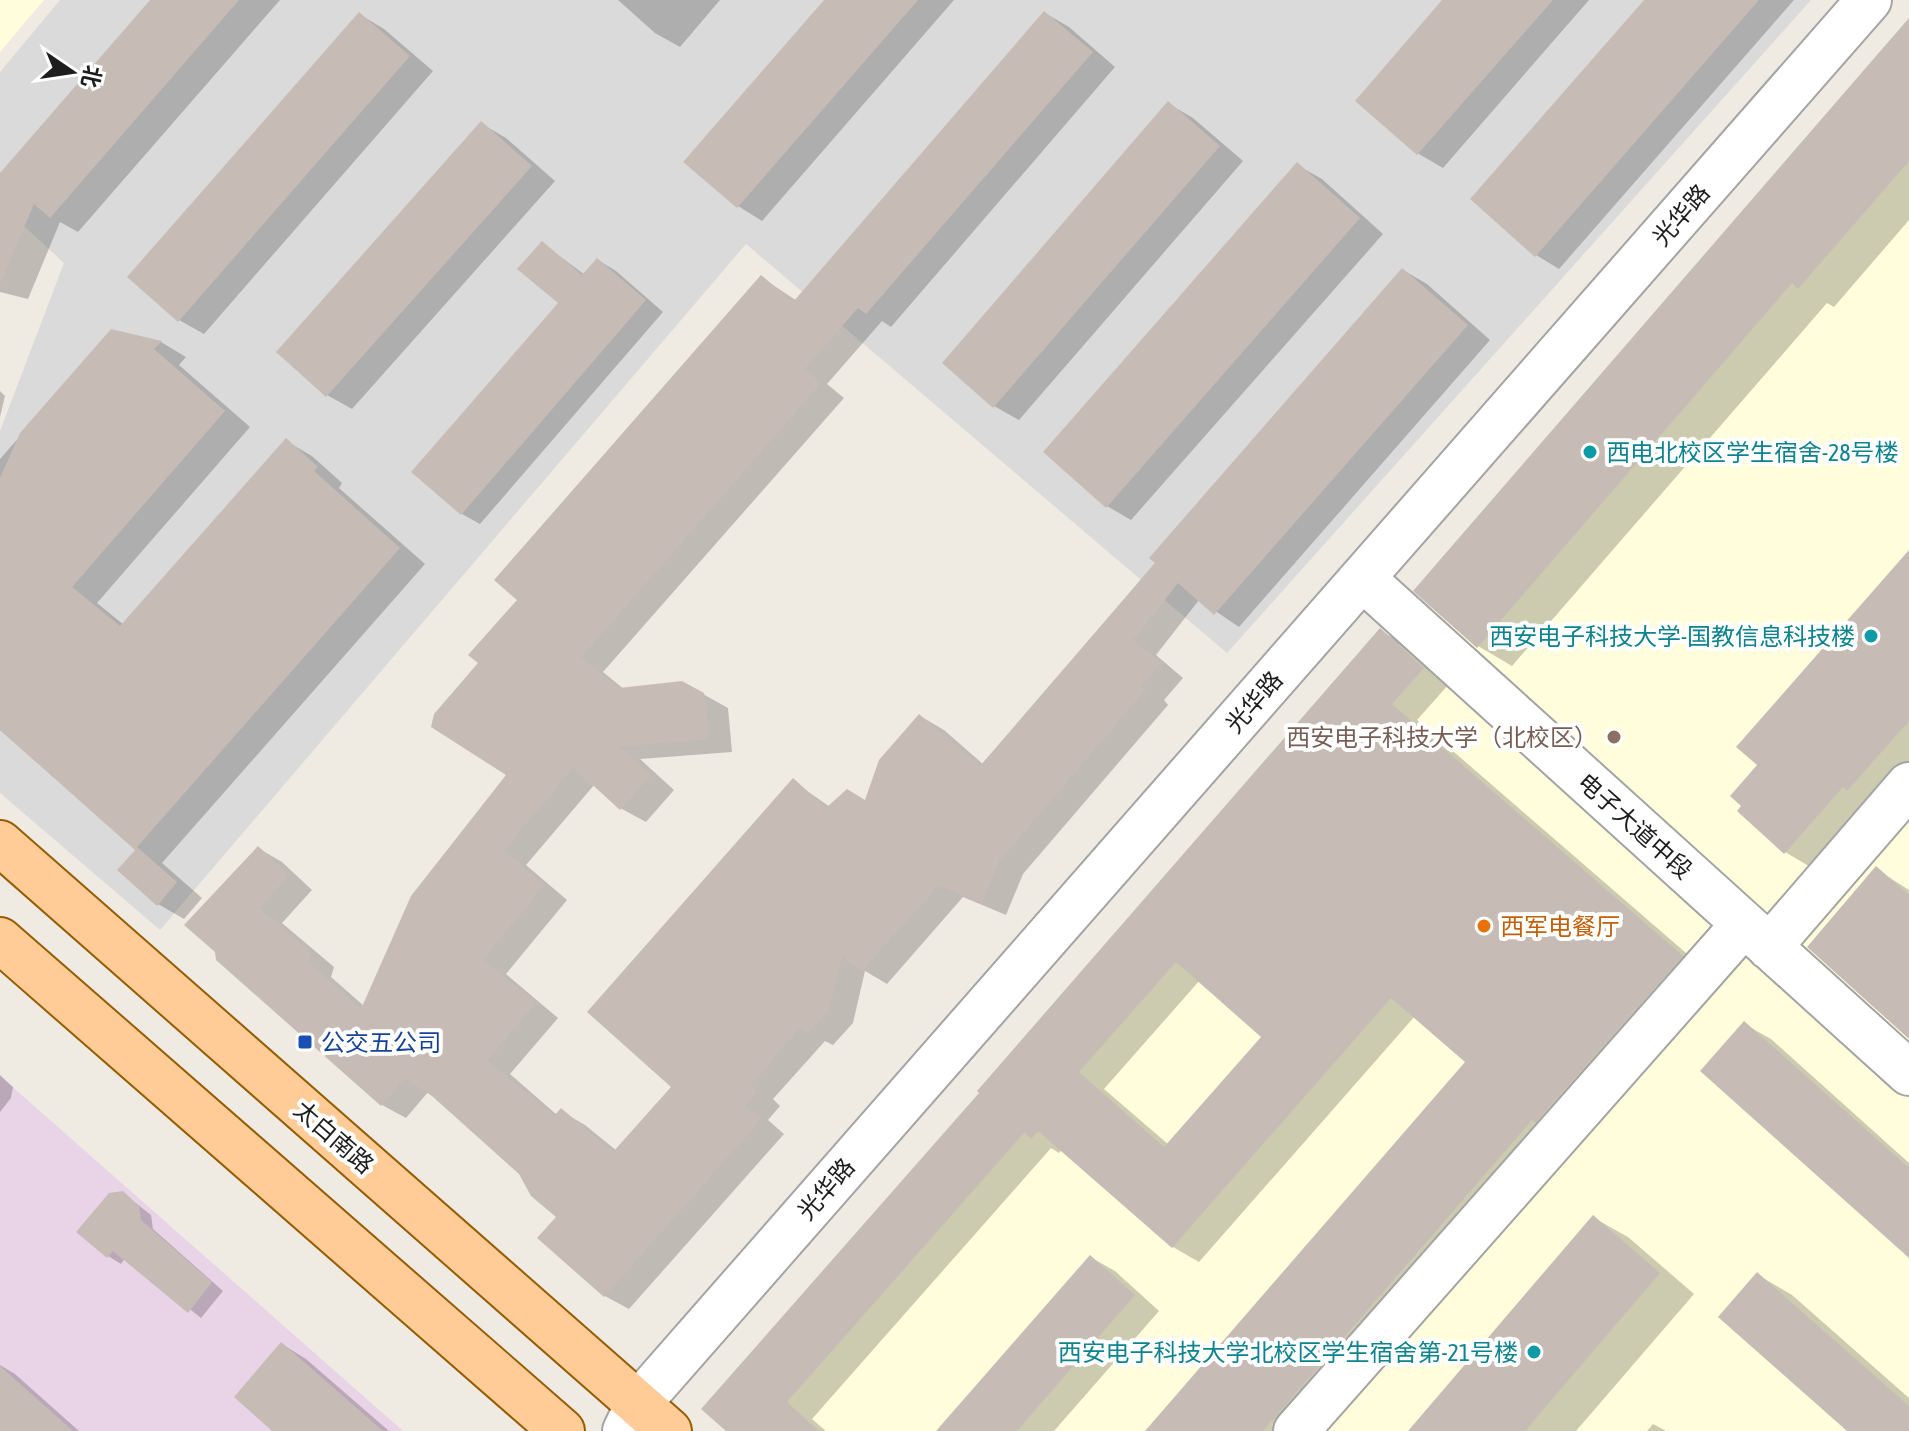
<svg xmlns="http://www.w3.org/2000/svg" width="1909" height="1431" font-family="'Asap Condensed','Noto Sans SC',sans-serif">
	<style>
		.residential { fill: #dbdada }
		.industrial { fill: #e9d3e6 }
		.education { fill: #fffddb }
		.shadow { fill: #0003; fill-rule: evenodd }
		.building { fill: #c7bcb5; fill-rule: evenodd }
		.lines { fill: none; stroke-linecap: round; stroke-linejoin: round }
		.minor-casing { stroke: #a4a4a4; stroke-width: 48 }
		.major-casing { stroke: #965c00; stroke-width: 48 }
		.minor { stroke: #fff; stroke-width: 44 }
		.major { stroke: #ffcc97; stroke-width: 44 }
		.culture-dot { fill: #0f9aa8; stroke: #fff; stroke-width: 3 }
		.education-dot { fill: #8d6e63; stroke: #fff; stroke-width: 3 }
		.food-dot { fill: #e8710a; stroke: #fff; stroke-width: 3 }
		.transit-dot { fill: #1a4fb4; stroke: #fff; stroke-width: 3 }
		.labels { text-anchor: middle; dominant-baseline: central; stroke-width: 8; stroke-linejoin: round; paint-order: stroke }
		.street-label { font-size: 24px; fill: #1d1d1d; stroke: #fff }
		.culture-label { font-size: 24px; fill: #0d838f; stroke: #fff; text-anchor: end }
		.education-label { font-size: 24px; fill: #785e54; stroke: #fff; text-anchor: end }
		.food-label { font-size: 24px; fill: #c56008; stroke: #fff; text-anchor: start }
		.transit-label { font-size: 24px; fill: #164399; stroke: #fff; text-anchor: start }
	</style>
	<rect width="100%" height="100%" fill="#efeae2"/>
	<path class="residential" d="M60,0H1811L1227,653L746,244L160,930L0,793V431L64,263L0,204V72Z"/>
	<path class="industrial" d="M0,1076L403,1431H0Z"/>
	<path class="education" d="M0,0H44L0,52Z
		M1909,63V1431H750L728,1412Z"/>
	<path class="shadow" d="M153,0H280L78,232L60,222L28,299L0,292V176Z
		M618,0H720L680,47L655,33Z
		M827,0H954L762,221L738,206Z
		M1445,0H1589L1443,168L1419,154L1358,100Z
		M1647,0H1794L1559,269L1536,255Z
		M1045,13L1069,27L1115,67L891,327L882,321L827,384L844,398L603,672L625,690L703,694L728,708L732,752L640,759L674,790L646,822L622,809L595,784L526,865L567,900L506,974L558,1018L510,1074L557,1115L561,1111L585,1125L617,1151L674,1087L793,781L830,807L867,803L920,716L944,730L984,765L1403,270L1427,284L1490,340L1239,627L1199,600L1156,655L1183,678L1164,700L1168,705L1023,874L1006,915L963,897L887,984L865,971L853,1023L833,1045L825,1041L773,1099L780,1106L768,1120L784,1134L629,1309L605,1296L559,1216L520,1172L429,1091L406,1118L382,1105L218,959L258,848L282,862L312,890L282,923L334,967L331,977L364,1006L509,774L481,662L519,599L761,277L797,301Z
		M359,14L384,29L433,71L204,334L179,320Z
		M1909,21V220L1834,307L1827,303L1512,666L1478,646Z
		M1169,104L1193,118L1243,161L1019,420L994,406Z
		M482,124L506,138L555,181L352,409L327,395Z
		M1297,165L1322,179L1383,234L1131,520L1107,506Z
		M542,243L585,275L598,260L616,271L663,312L480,524L462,514L561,303Z
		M112,331L161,342L186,357L179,365L250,427L97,603L124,625L286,441L312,456L342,483L339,488L425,564L162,863L202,898L184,919L158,904L137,850L0,730V459Z
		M0,391L5,396L0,417Z
		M1909,553V779L1819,872L1785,852Z
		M1381,631L1407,646L1449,684L1417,720L1708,972L1303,1431H1148L1468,1062L1415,1016L1199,1262L1173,1247L1062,1149L1059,1153L1051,1148L812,1419L826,1431H729L982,1093ZM1200,980L1264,1036L1169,1145L1104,1089Z
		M1876,869L1909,890V1037Z
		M1744,1024L1771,1039L1909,1163V1257Z
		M0,1075L13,1087L11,1098L0,1112Z
		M123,1193L151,1215L153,1229L223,1291L201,1318L125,1258L121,1264L108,1256L79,1232Z
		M1594,1218L1628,1237L1694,1294L1576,1431H1411Z
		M1090,1257L1115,1271L1159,1311L1054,1431H939Z
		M1758,1275L1792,1295L1909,1398V1431H1850Z
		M282,1344L306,1359L389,1431H275Z
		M0,1365L15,1374L79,1431H0Z
		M1653,1424L1666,1431H1647Z"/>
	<path class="building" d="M150,0H239L50,218L34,204L0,284V173Z
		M824,0H918L737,208L683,162Z
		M1442,0H1553L1417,155L1355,101Z
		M1644,0H1759L1535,257L1470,199Z
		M1044,11L1093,52L866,314L858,308L804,369L821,383L581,657L619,688L682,681L704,693L709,739L619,746L651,775L620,810L573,767L504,850L544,885L483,959L536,1003L487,1060L554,1116L561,1108L613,1152L671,1087L587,1012L793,778L826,808L847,789L865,800L879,760L919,714L980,766L1155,563L1149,558L1402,268L1468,325L1214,615L1178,583L1133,640L1161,663L1141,686L1145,690L999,861L982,903L938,885L862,971L842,956L829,1010L808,1033L801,1027L750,1085L757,1092L745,1105L761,1119L604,1297L537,1238L556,1217L531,1196L519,1174L432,1096L405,1078L381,1106L216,960L215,952L184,925L258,846L289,875L259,908L310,952L308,962L361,1009L411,896L506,775L431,727L434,714L478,663L468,655L517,600L494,580L761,275L793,302Z
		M359,12L410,56L178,322L127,277Z
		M1909,18V161L1798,289L1792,283L1477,648L1413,591Z
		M1168,101L1220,146L993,408L942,363Z
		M481,121L532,166L326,397L276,352Z
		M1297,162L1360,218L1106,508L1043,452Z
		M542,241L582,275L597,258L646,300L461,515L411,472L558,303L517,269Z
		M111,329L162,341L154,349L225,411L72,587L120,626L286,438L318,467L314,471L400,548L137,847L177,882L157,906L117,870L135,850L0,730V478L20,433Z
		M1909,550V721L1847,791L1843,787L1784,854L1737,811L1741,806L1730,796L1757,765L1736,747Z
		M1380,628L1424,668L1392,704L1683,956L1535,1123L1532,1120L1263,1431H1145L1465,1062L1391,998L1172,1248L1038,1131L1031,1139L1024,1133L787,1402L819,1431H726L701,1409L979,1093L977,1091ZM1176,962L1261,1037L1164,1147L1079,1072Z
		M1876,866L1909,895V1039L1807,947Z
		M1744,1021L1909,1168V1258L1700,1071Z
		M123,1191L139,1206L141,1220L212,1282L188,1313L113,1251L107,1258L76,1232L109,1193Z
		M1593,1215L1660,1273L1525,1431H1408Z
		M1090,1255L1135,1295L1017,1431H936Z
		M1757,1272L1909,1406V1431H1847L1718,1317Z
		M281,1342L383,1431H272L234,1397Z
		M0,1366L73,1431H0Z"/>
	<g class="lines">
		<g class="minor-casing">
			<path id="minor" d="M1362,578L1909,1073
				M1769,947L1909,785
				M625,1431L638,1404L1869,0
				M1296,1431L1744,924"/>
		</g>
		<g class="major-casing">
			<path id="major" d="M0,843L669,1431
				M0,940L562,1431"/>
		</g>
		<use href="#minor" class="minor"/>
		<use href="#major" class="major"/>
	</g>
	<g class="culture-dot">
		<circle cx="1590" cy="452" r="8"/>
		<circle cx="1871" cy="636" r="8"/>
		<circle cx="1534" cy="1352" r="8"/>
	</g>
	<circle class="education-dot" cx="1614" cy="737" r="8"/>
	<circle class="food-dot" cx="1484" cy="926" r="8"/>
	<rect class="transit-dot" x="297" y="1034" width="16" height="16" rx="4"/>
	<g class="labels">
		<g class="street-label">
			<text transform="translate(1681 215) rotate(-49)">光华路</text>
			<text transform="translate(1254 702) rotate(-49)">光华路</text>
			<text transform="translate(1635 826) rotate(42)">电子大道中段</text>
			<text transform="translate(334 1137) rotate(41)">太白南路</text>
			<text transform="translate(826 1189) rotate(-49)">光华路</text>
		</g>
		<g class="culture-label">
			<text x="1606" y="452" text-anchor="start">西电北校区学生宿舍-28号楼</text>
			<text x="1855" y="636">西安电子科技大学-国教信息科技楼</text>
			<text x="1518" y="1352">西安电子科技大学北校区学生宿舍第-21号楼</text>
		</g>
		<g class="education-label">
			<text x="1598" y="737">西安电子科技大学（北校区）</text>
		</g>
		<g class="food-label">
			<text x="1500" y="926">西军电餐厅</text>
		</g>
		<g class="transit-label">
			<text x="321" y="1042">公交五公司</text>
		</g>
	</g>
	<g transform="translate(72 72) rotate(103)" stroke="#ffffff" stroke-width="6" paint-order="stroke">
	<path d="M0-6L14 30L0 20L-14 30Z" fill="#1d1d1d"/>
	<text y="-12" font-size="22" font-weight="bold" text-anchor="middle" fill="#1d1d1d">北</text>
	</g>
</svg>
